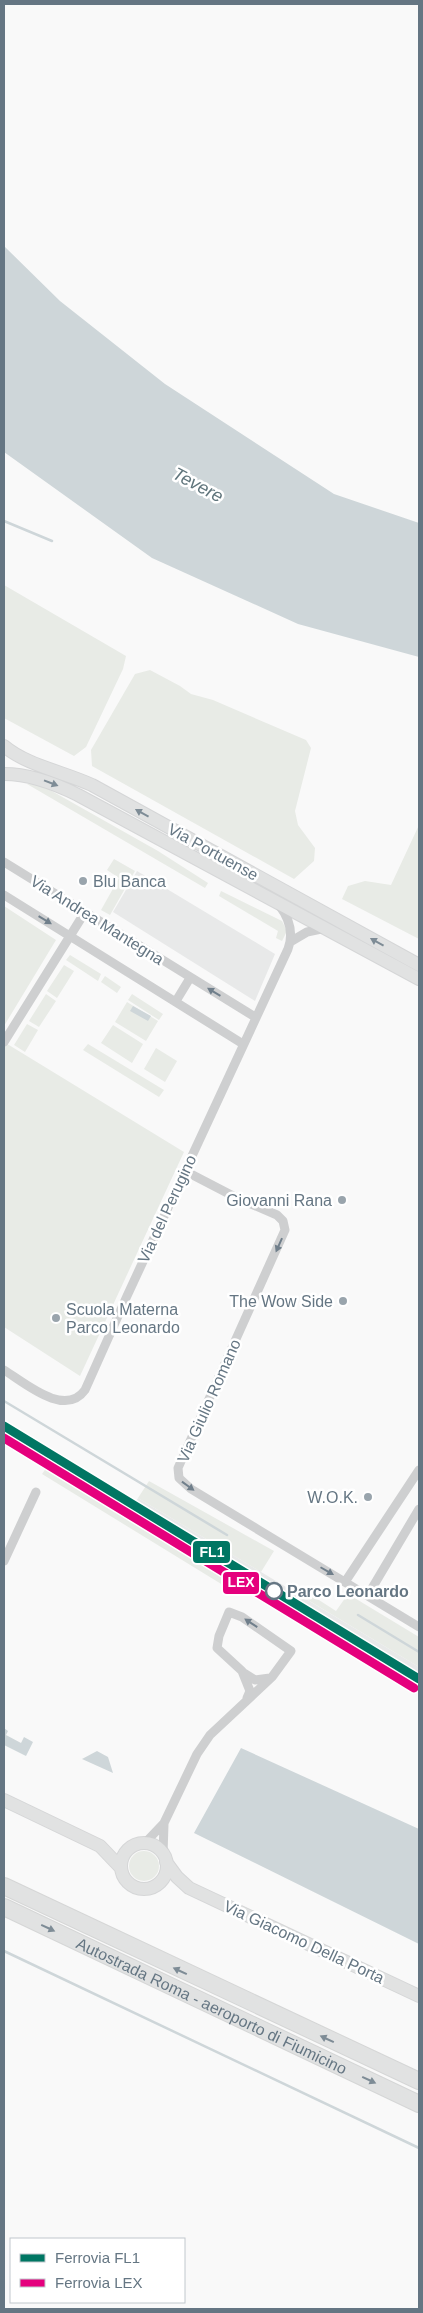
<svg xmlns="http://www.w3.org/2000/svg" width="423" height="2313" font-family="Arial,sans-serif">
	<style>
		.built { fill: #e8e9e9 }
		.green { fill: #e8ebe6 }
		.water { fill: #ced6d9 }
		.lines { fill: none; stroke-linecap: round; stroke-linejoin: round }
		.stream { stroke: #ced6d9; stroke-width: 2.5 }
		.secondary-casing { stroke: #d5d6d7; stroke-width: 14 }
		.highway-casing { stroke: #d5d6d6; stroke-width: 18 }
		.street { stroke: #cecfd0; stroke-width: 9 }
		.secondary { stroke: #e1e2e2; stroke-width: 12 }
		.highway { stroke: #e1e2e2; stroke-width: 16 }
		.rail-1-casing { stroke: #fff; stroke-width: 12 }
		.rail-2-casing { stroke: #fff; stroke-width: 12 }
		.rail-1 { stroke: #007663; stroke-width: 9 }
		.rail-2 { stroke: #e5007d; stroke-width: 9 }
		.oneway { fill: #7e8c96 }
		.oneway2 { fill: #707f8b }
		.poi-dot { fill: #99a4ac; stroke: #fff; stroke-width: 2 }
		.stop-dot { fill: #fff; stroke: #657683; stroke-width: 2.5 }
		.labels { text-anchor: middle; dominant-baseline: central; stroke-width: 5; stroke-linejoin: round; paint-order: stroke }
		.street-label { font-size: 16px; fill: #657683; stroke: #fff }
		.poi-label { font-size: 16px; fill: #657683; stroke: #fff; text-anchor: end }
		.stop-label { font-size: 16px; font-weight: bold; fill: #657683; stroke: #fff; text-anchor: start }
		.water-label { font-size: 18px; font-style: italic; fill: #60757c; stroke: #fff }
		.line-badge { stroke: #fff; stroke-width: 2 }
		.badge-label { font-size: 14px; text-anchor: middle; font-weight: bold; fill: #fff }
	</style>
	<rect width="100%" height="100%" fill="#f9f9f9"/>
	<path class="built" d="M137,871L275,954L255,1001L113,912Z
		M138,1498L419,1667V1693L127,1517Z"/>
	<path class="green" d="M4,585L126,656L123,669L86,747L74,756L4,718Z
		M150,670L180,686L191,694L213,700L306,740L311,748L295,811L298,825L315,848L314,861L294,879L92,766L91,750L135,674Z
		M27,784H36L50,790L158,851L208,883L205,888Z
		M419,825V939L342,899L348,886L365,881L391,885Z
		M114,859L135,871L110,915L101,910L119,878L107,870Z
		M221,891L282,921L287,931L282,941L276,938L278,931L219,896Z
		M4,906L56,940L4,1026Z
		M70,955L101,974L98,981L66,960Z
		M64,965L74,971L57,998L47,991Z
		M105,976L121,987L117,993L101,982Z
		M46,994L56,1001L39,1027L29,1021Z
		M132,994L163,1014L159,1020L128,1000Z
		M127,1002L158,1021L146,1041L115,1022Z
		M27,1024L38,1030L25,1052L14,1045Z
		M113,1025L143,1044L132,1063L101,1043Z
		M4,1042L184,1152L80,1376L4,1327Z
		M88,1044L164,1090L159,1097L83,1050Z
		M156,1048L177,1061L165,1082L144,1069Z
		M49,1464L129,1514L128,1518L235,1584L231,1590L42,1474Z
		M149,1481L274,1551L261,1572L138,1498Z
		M291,1582L336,1611L348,1594L419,1637V1667L288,1588Z
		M129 1866a15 15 0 1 1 30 0a15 15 0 1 1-30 0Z"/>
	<path class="water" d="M4,246L60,301L165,384L334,494L419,523V657L298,624L152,558L4,452Z
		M133,1006L151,1016L148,1021L130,1011Z
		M4,1728L8,1731L6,1735L21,1743L24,1737L33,1742L26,1756L4,1745Z
		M241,1748L419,1829V1944L194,1833Z
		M97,1751L108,1757L113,1773L82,1759Z"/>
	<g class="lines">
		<path class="stream" d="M4,521L52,541
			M4,1401L227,1535
			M358,1615L419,1652
			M4,1951L419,2148"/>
		<g class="secondary-casing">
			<path id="secondary" d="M4,746C26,765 64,772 92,785L419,965
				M4,774C30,774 54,783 78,795L419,979
				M4,1800L100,1846L121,1868
				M121 1866a23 23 0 1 1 46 0a23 23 0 1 1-46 0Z
				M166,1862L177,1877L189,1888L419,1996"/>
		</g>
		<g class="highway-casing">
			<g id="highway">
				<path d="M4,1886L419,2081"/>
				<path id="s1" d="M4,1907L419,2104"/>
			</g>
		</g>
		<path class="street" d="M4,862L255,1017
			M4,895L243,1044
			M290,942L307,932L326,928
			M176,1001L190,978
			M4,1042L85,912
			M185,1171L237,1198L277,1215L283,1221L285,1230L178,1468L179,1478L191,1489L419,1627
			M4,1370C25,1383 65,1418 85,1390L127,1296L288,949C294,933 289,918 279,905
			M4,1561L36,1492
			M345,1582L419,1470
			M368,1595L419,1509
			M244,1673L255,1680L270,1678
			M145,1843L164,1823L197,1754L210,1735L272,1677L291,1651L242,1617L229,1612L219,1636L217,1648L242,1671L250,1691L247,1698
			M163,1854L164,1824"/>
		<use href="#secondary" class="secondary"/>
		<use href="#highway" class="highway"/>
		<g class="rail-1-casing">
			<path id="rail-1" d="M4,1426L419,1679"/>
		</g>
		<g class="rail-2-casing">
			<path id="rail-2" d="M4,1438L414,1688"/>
		</g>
		<use href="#rail-1" class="rail-1"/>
		<use href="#rail-2" class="rail-2"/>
	</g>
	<defs><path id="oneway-solid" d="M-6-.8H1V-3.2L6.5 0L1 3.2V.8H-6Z" transform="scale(1.25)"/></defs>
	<g class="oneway">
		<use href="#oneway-solid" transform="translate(51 783) rotate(21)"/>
		<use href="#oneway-solid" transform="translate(142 813) rotate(-151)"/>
		<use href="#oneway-solid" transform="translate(377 942) rotate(-151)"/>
		<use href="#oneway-solid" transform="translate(48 1928) rotate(25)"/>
		<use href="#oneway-solid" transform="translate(180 1971) rotate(-155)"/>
		<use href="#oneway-solid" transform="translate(327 2039) rotate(-155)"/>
		<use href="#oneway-solid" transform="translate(369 2080) rotate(25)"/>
	</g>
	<g class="oneway2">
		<use href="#oneway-solid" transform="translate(45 920) rotate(31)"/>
		<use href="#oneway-solid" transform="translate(214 992) rotate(-149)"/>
		<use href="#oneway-solid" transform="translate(279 1245) rotate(114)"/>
		<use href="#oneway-solid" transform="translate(188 1486) rotate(36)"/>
		<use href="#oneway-solid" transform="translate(327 1571) rotate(30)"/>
		<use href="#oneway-solid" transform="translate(251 1623) rotate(-147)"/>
	</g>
	<g class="poi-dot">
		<circle cx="83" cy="881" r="5"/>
		<circle cx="342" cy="1200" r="5"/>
		<circle cx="343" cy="1301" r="5"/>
		<circle cx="56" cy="1318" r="5"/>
		<circle cx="368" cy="1497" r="5"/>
	</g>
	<circle class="stop-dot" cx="274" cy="1591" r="8"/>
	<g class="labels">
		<g class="street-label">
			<text transform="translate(213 852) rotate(29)">Via Portuense</text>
			<text transform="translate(97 920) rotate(32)">Via Andrea Mantegna</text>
			<text transform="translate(167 1209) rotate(-65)">Via del Perugino</text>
			<text transform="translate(209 1401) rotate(-66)">Via Giulio Romano</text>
			<text transform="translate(304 1942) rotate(25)">Via Giacomo Della Porta</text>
			<text stroke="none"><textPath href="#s1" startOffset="230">Autostrada Roma - aeroporto di Fiumicino</textPath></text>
		</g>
		<g class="poi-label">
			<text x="93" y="881" text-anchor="start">Blu Banca</text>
			<text x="332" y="1200">Giovanni Rana</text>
			<text x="333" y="1301">The Wow Side</text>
			<text x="66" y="1309" text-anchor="start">Scuola Materna<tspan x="66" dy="18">Parco Leonardo</tspan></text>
			<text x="358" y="1497">W.O.K.</text>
		</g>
		<g class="stop-label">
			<text x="287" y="1591">Parco Leonardo</text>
		</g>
		<g class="water-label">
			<text transform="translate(198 485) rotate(28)">Tevere</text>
		</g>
	</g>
	<g class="line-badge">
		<rect x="192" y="1540" width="39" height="24" rx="5" fill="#007663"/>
		<rect x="222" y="1571" width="38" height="24" rx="5" fill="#e5007d"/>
	</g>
	<g class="badge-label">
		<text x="212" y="1557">FL1</text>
		<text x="241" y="1587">LEX</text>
	</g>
	<rect width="423" height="2313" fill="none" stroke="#657683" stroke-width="10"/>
	<rect x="10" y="2238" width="175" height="65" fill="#ffffff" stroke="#c1c8cd"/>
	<rect x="20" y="2254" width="25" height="8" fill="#007663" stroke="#c1c8cd"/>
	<text x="55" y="2263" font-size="15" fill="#657683">Ferrovia FL1</text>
	<rect x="20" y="2279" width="25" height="8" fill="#e5007d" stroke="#c1c8cd"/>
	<text x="55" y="2288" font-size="15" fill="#657683">Ferrovia LEX</text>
</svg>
